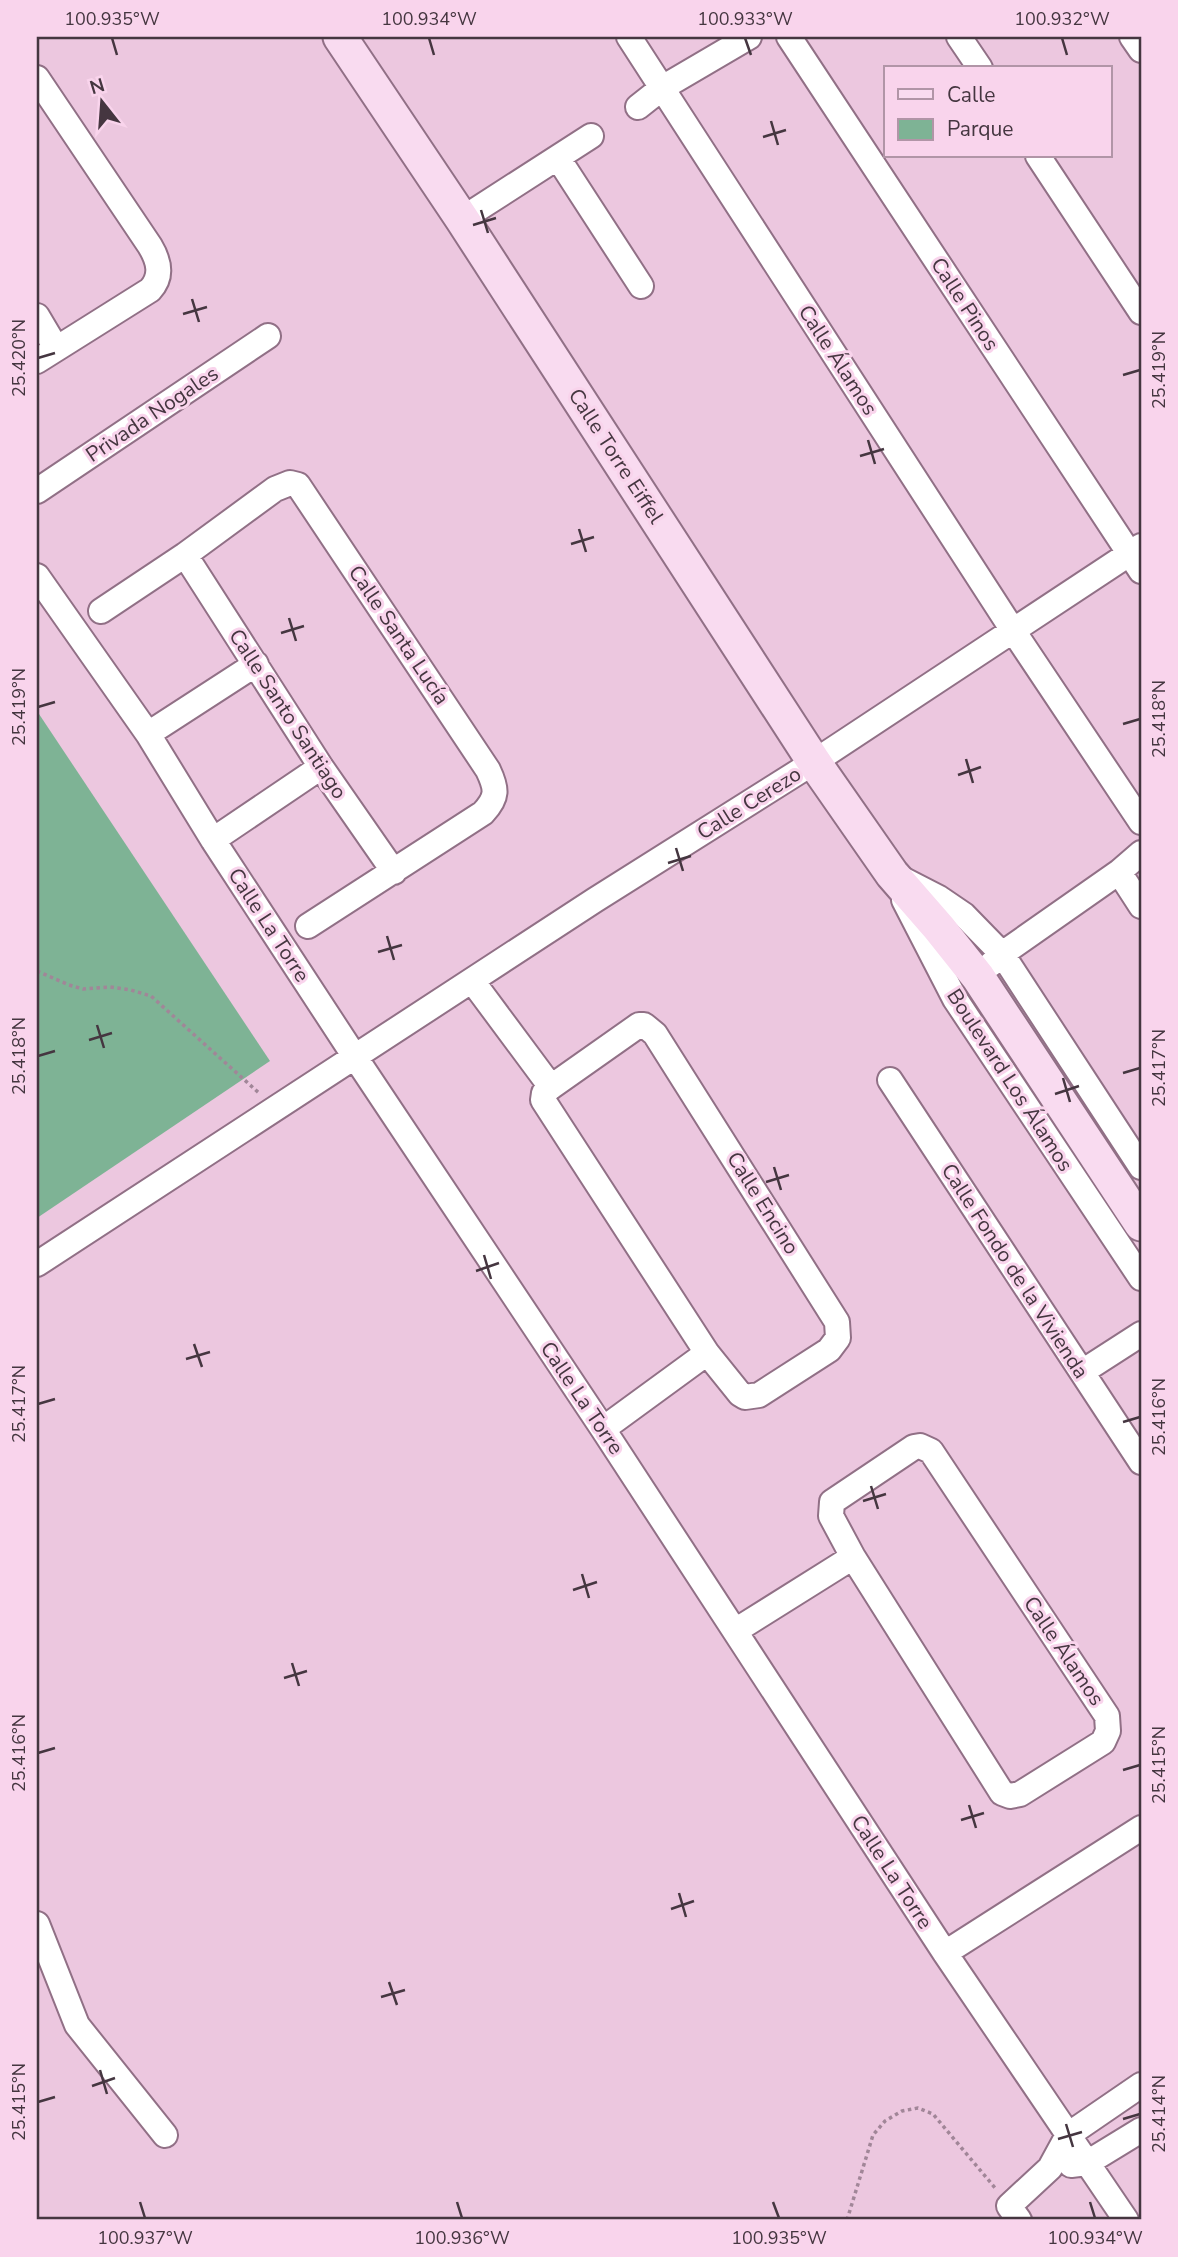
<svg xmlns="http://www.w3.org/2000/svg" width="1178" height="2257" font-family="'Nunito Sans',sans-serif">
	<style>
		.green { fill: #7eb395 }
		.lines { fill: none; stroke-linecap: round; stroke-linejoin: round }
		.street-casing { stroke: #917086; stroke-width: 28 }
		.secondary-casing { stroke: #917086; stroke-width: 37 }
		.path { stroke: #a18698; stroke-width: 3.5; stroke-dasharray: 3.5 3.5; stroke-linecap: butt }
		.street { stroke: #fff; stroke-width: 24 }
		.secondary { stroke: #f9dbf0; stroke-width: 33 }
		.ticks { fill: none; stroke: #453640; stroke-width: 2.5 }
		.labels { text-anchor: middle; dominant-baseline: central; stroke-width: 6; stroke-linejoin: round; paint-order: stroke }
		.street-label { font-size: 21px; fill: #453640; stroke: #f9d4ec }
		.neatline { fill: none; stroke: #453640; stroke-width: 2.5 }
		.ticks-label { font-size: 18px; text-anchor: middle; fill: #453640 }
	</style>
	<rect width="100%" height="100%" fill="#ecc7df"/>
	<path class="green" d="M37,711L270,1061L37,1218Z"/>
	<g class="lines">
		<g class="street-casing">
			<path id="street" d="M629,37L1012,629L1141,822
				M789,37L1141,571
				M959,37L980,68
				M1132,37L1141,50
				M37,78L150,246C159,261 163,276 150,290L37,361
				M638,107L662,88L749,37
				M1038,156L1141,312
				M558,158L641,286
				M462,219L591,136
				M37,316L56,348
				M37,491L268,336
				M185,555L321,767L394,872
				M37,576L148,734L213,840L355,1057L603,1429L945,1953L1126,2220
				M101,611L185,555L275,489L290,483L298,485L488,770C497,789 498,797 483,813L308,926
				M148,734L256,664
				M213,840L321,767
				M1119,872L1141,906
				M902,879L939,898L964,915L1002,954L1141,1167
				M904,900L955,999L1141,1278
				M990,965L1002,954L1119,872L1141,853
				M473,982L551,1087
				M639,1025H644L655,1034L837,1322L838,1338L829,1350L759,1395L745,1397L740,1394L707,1353L543,1100L544,1093L551,1087Z
				M890,1080L1141,1462
				M37,1264L595,900L814,762L1141,546
				M1082,1372L1141,1334
				M603,1429L707,1353
				M920,1446L931,1451L1107,1716L1108,1731L1103,1742L1020,1794L1010,1796L1002,1793L853,1557L831,1516L832,1502L914,1447Z
				M735,1631L853,1557
				M37,1924L77,2025L165,2135
				M945,1953L1141,1828
				M1071,2165L1087,2163L1141,2130
				M1019,2220L1009,2206L1050,2168L1068,2135L1141,2085"/>
		</g>
		<g class="secondary-casing">
			<path id="secondary" d="M340,37L462,219L814,762L892,874L939,928L978,977L1141,1224"/>
		</g>
		<path class="path" d="M37,971L69,985L83,989L110,987L131,990L151,996L259,1093
			M847,2220L873,2135L885,2121L902,2111L918,2108L933,2114L996,2189"/>
		<use href="#street" class="street"/>
		<use href="#secondary" class="secondary"/>
	</g>
	<path class="ticks" d="M112,38L117,55M429,38L434,55M745,38L751,55M1062,38L1067,55M771,121L778,145M763,137L786,130M481,210L488,233M473,225L496,218M192,299L199,322M183,314L207,307M38,358L55,353M1123,375L1140,370M868,440L875,464M860,456L884,449M579,529L586,552M571,544L594,537M289,618L296,641M281,633L304,626M38,707L55,702M1123,724L1140,719M966,759L973,783M958,775L981,767M676,848L683,871M668,863L691,856M387,936L394,960M378,952L402,945M97,1025L104,1048M89,1040L112,1033M38,1056L55,1051M1123,1073L1140,1068M1063,1078L1070,1102M1055,1094L1079,1086M774,1167L781,1190M766,1182L789,1175M484,1255L491,1279M476,1271L499,1263M194,1344L202,1367M186,1359L210,1352M38,1404L55,1399M1123,1422L1140,1417M871,1486L878,1509M863,1501L886,1494M582,1574L589,1598M573,1590L597,1582M292,1663L299,1686M284,1678L307,1671M38,1753L55,1748M1123,1770L1140,1765M969,1805L976,1828M961,1820L984,1813M679,1893L686,1917M671,1909L694,1901M389,1982L397,2005M381,1997L405,1990M100,2070L107,2094M92,2086L115,2078M38,2102L55,2097M1123,2119L1140,2114M1066,2124L1073,2147M1058,2139L1082,2132M140,2202L145,2218M457,2202L462,2218M773,2202L779,2218M1090,2202L1095,2218"/>
	<g class="labels">
		<g class="street-label">
			<text transform="translate(965 304) rotate(57)">Calle Pinos</text>
			<text transform="translate(838 360) rotate(57)">Calle Álamos</text>
			<text transform="translate(152 414) rotate(-34)">Privada Nogales</text>
			<text transform="translate(616 456) rotate(57)">Calle Torre Eiffel</text>
			<text transform="translate(399 635) rotate(56)">Calle Santa Lucía</text>
			<text transform="translate(288 714) rotate(57)">Calle Santo Santiago</text>
			<text transform="translate(749 803) rotate(-32)">Calle Cerezo</text>
			<text transform="translate(269 925) rotate(57)">Calle La Torre</text>
			<text transform="translate(1010 1080) rotate(57)">Boulevard Los Álamos</text>
			<text transform="translate(763 1203) rotate(58)">Calle Encino</text>
			<text transform="translate(1015 1271) rotate(57)">Calle Fondo de la Vivienda</text>
			<text transform="translate(582 1398) rotate(56)">Calle La Torre</text>
			<text transform="translate(1064 1651) rotate(56)">Calle Álamos</text>
			<text transform="translate(892 1872) rotate(57)">Calle La Torre</text>
		</g>
	</g>
	<rect width="1178" height="2257" fill="none" stroke="#f9d4ec" stroke-width="77"/>
	<rect x="884" y="66" width="228" height="91" fill="#f9d4ec" stroke="#b195a7" stroke-width="2"/>
	<rect x="898" y="89" width="35" height="10" fill="#f9dbf0" stroke="#b195a7" stroke-width="2"/>
	<text x="947" y="102" font-size="21" fill="#453640">Calle</text>
	<rect x="898" y="119" width="35" height="21" fill="#7eb395" stroke="#b195a7" stroke-width="2"/>
	<text x="947" y="136" font-size="21" fill="#453640">Parque</text>
	<g transform="translate(102 102) rotate(343)" stroke="#f9d4ec" stroke-width="5" paint-order="stroke">
	<path d="M0-5L12 26L0 18L-12 26Z" fill="#453640"/>
	<text y="-10" font-size="19" font-weight="bold" text-anchor="middle" fill="#453640">N</text>
	</g>
	<rect x="38" y="38" width="1102" height="2180" class="neatline"/>
	<g class="ticks-label">
		<text x="112" y="25">100.935°W</text>
		<text x="429" y="25">100.934°W</text>
		<text x="745" y="25">100.933°W</text>
		<text x="1062" y="25">100.932°W</text>
		<text transform="translate(19 358) rotate(-90)" y="6">25.420°N</text>
		<text transform="translate(1159 370) rotate(-90)" y="6">25.419°N</text>
		<text transform="translate(19 707) rotate(-90)" y="6">25.419°N</text>
		<text transform="translate(1159 719) rotate(-90)" y="6">25.418°N</text>
		<text transform="translate(19 1056) rotate(-90)" y="6">25.418°N</text>
		<text transform="translate(1159 1068) rotate(-90)" y="6">25.417°N</text>
		<text transform="translate(19 1404) rotate(-90)" y="6">25.417°N</text>
		<text transform="translate(1159 1417) rotate(-90)" y="6">25.416°N</text>
		<text transform="translate(19 1753) rotate(-90)" y="6">25.416°N</text>
		<text transform="translate(1159 1765) rotate(-90)" y="6">25.415°N</text>
		<text transform="translate(19 2102) rotate(-90)" y="6">25.415°N</text>
		<text transform="translate(1159 2114) rotate(-90)" y="6">25.414°N</text>
		<text x="145" y="2244">100.937°W</text>
		<text x="462" y="2244">100.936°W</text>
		<text x="779" y="2244">100.935°W</text>
		<text x="1095" y="2244">100.934°W</text>
	</g>
</svg>
